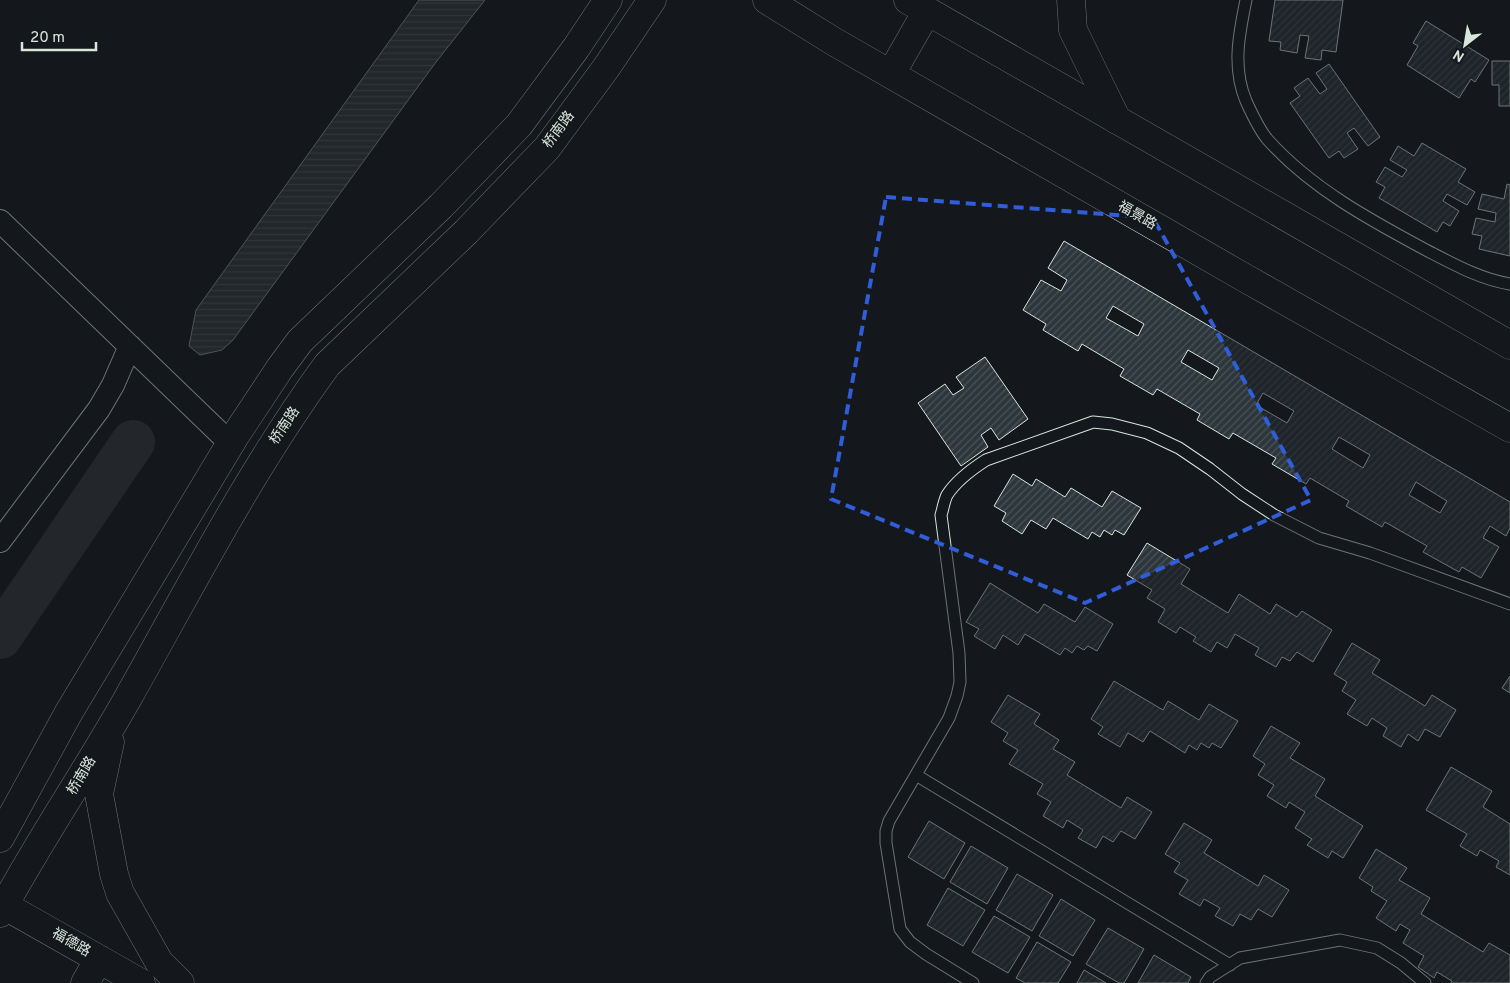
<svg xmlns="http://www.w3.org/2000/svg" width="1510" height="983" font-family="Overpass,'Noto Sans SC',sans-serif">
	<style>
		.water { fill: url(#water-rules); stroke: #939e99 }
		.lines { fill: none; stroke-linecap: round; stroke-linejoin: round }
		.river { stroke: #363b3e; stroke-width: 44 }
		.building { fill: url(#building-hatch); stroke: #d8e6dc; fill-rule: evenodd }
		.lane-casing { stroke: #d8e6dc; stroke-width: 13 }
		.street-casing { stroke: #d8e6dc; stroke-width: 24 }
		.secondary-casing { stroke: #d8e6dc; stroke-width: 29 }
		.primary-casing { stroke: #d8e6dc; stroke-width: 29 }
		.lane { stroke: #14181c; stroke-width: 11 }
		.street { stroke: #14181c; stroke-width: 22 }
		.secondary { stroke: #14181c; stroke-width: 28 }
		.primary { stroke: #14181c; stroke-width: 28 }
		.marked { fill: none; stroke: #305dd8; stroke-width: 4; stroke-dasharray: 10 6; stroke-linejoin: round }
		.labels { text-anchor: middle; dominant-baseline: central; stroke-width: 4; stroke-linejoin: round; paint-order: stroke }
		.street-label { font-size: 14px; fill: #d8e6dc; stroke: #14181c }
	</style>
	<defs>
		<pattern id="water-rules" width="6" height="5" patternUnits="userSpaceOnUse" patternTransform="scale(1.25)"><rect width="6" height="5" fill="#363b3e"/><path d="M0 2.5h6" fill="none" stroke="#525759"/></pattern>
		<pattern id="building-hatch" width="6" height="6" patternUnits="userSpaceOnUse" patternTransform="scale(1.25)"><rect width="6" height="6" fill="#2c363c"/><path d="M-1 1l2-2M0 6l6-6M5 7l2-2" fill="none" stroke="#4a5358"/></pattern>
	</defs>
	<rect width="100%" height="100%" fill="#14181c"/>
	<path class="water" d="M419,0H485L436,62L233,340L222,350L200,355L189,346L196,310Z"/>
	<g class="lines">
		<path class="river" d="M0,637L133,442"/>
	</g>
	<path class="building" d="M1275,0H1343L1336,52L1322,50L1321,60L1305,58L1309,36L1300,35L1297,53L1280,50L1281,42L1269,41Z
		M1426,21L1489,60L1475,82L1471,79L1459,98L1407,65L1418,46L1413,43Z
		M1492,61H1510V106H1499V85H1492Z
		M1329,64L1380,137L1368,146L1354,128L1347,133L1358,149L1344,158L1339,151L1329,158L1290,103L1300,96L1294,88L1308,78L1320,94L1327,89L1316,73Z
		M1422,143L1466,169L1458,182L1475,192L1467,205L1447,194L1443,201L1459,211L1450,226L1443,222L1437,232L1379,198L1385,187L1376,182L1385,167L1402,177L1407,170L1390,160L1398,146L1414,156Z
		M1507,184L1510,185V256L1479,249L1482,236L1472,234L1476,218L1495,222L1496,213L1478,209L1482,194L1504,199Z
		M1064,241L1510,502V528L1506,536L1490,526L1483,538L1499,547L1481,578L1462,567L1459,572L1423,552L1427,546L1385,522L1382,527L1346,506L1349,501L1310,478L1306,484L1272,464L1276,458L1233,433L1229,439L1197,420L1200,414L1157,389L1153,395L1120,376L1124,369L1082,344L1078,351L1043,330L1046,324L1023,310L1041,280L1061,291L1067,280L1048,268ZM1113,306L1144,324L1138,336L1106,318ZM1188,350L1219,368L1212,380L1181,362ZM1263,393L1294,411L1287,423L1256,405ZM1339,437L1370,455L1363,468L1332,449ZM1416,482L1447,501L1440,513L1409,495Z
		M985,357L1028,419L999,440L991,428L981,435L988,447L961,466L918,403L945,384L953,395L964,388L956,377Z
		M1013,474L1032,486L1036,479L1065,497L1071,488L1102,507L1112,491L1141,508L1124,535L1115,530L1112,535L1104,530L1100,537L1092,532L1088,539L1053,518L1046,529L1031,520L1022,534L1002,521L1006,513L994,506Z
		M1147,543L1190,569L1181,584L1228,613L1239,594L1270,614L1276,604L1297,617L1302,611L1332,630L1313,662L1297,652L1290,661L1282,657L1276,667L1255,655L1259,648L1235,634L1227,648L1217,642L1211,652L1193,641L1196,637L1180,627L1176,633L1158,622L1165,609L1147,598L1152,590L1127,575Z
		M990,583L1038,613L1044,604L1075,622L1085,607L1113,624L1097,651L1088,646L1084,650L1077,646L1072,653L1065,648L1060,655L1025,634L1018,645L1003,635L995,649L974,636L979,629L966,622Z
		M1352,643L1380,660L1372,673L1425,706L1432,695L1456,710L1440,737L1425,729L1418,741L1408,734L1401,747L1383,736L1387,728L1372,718L1367,726L1347,714L1356,700L1342,691L1347,682L1334,674Z
		M1510,676V693L1502,688Z
		M1114,681L1163,710L1168,701L1199,720L1209,704L1238,721L1221,748L1212,743L1209,748L1201,743L1197,750L1189,745L1185,753L1150,731L1143,742L1128,733L1120,747L1098,734L1103,727L1091,719Z
		M1008,695L1040,714L1034,724L1059,740L1053,749L1075,762L1067,775L1121,808L1127,797L1152,812L1135,839L1121,831L1113,842L1103,836L1096,848L1078,838L1083,830L1067,820L1063,828L1043,816L1051,802L1037,794L1043,784L1009,764L1018,750L1003,741L1008,733L991,722Z
		M1271,726L1300,743L1290,758L1325,779L1315,796L1363,826L1343,858L1332,851L1328,858L1307,845L1312,839L1295,828L1305,812L1289,802L1286,808L1267,796L1274,785L1258,775L1265,764L1253,756Z
		M1451,767L1492,791L1483,807L1510,824V875L1496,867L1499,861L1480,850L1477,856L1460,846L1467,834L1426,810Z
		M929,821L965,843L944,879L908,857Z
		M1184,823L1212,840L1204,853L1258,886L1264,875L1289,890L1272,917L1258,909L1251,920L1240,914L1233,926L1215,916L1220,908L1204,899L1200,906L1179,894L1188,880L1174,872L1180,863L1165,854Z
		M971,846L1008,868L987,904L950,882Z
		M1376,849L1407,868L1399,880L1430,898L1421,914L1483,952L1489,943L1510,955V983H1451L1452,981L1437,972L1434,978L1418,967L1424,956L1403,943L1410,930L1400,924L1396,931L1376,918L1387,901L1371,891L1373,887L1359,878Z
		M1017,874L1053,895L1032,931L996,910Z
		M948,888L985,910L963,946L927,925Z
		M1061,899L1095,920L1073,956L1039,936Z
		M994,916L1030,937L1008,973L972,952Z
		M1108,928L1144,949L1124,983H1119L1086,964Z
		M1037,942L1071,962L1058,983H1025L1016,978Z
		M1154,955L1191,977L1188,983H1138Z
		M1084,970L1106,983H1077Z"/>
	<g class="lines">
		<g class="lane-casing">
			<path id="lane" d="M1246,0C1239,34 1232,68 1246,101C1251,112 1260,131 1268,140C1311,188 1370,220 1426,250C1453,264 1480,279 1510,284
				M916,775L1230,965
				M973,983L926,954L910,942L900,929L886,843V831L889,821L949,718L957,696L960,682L959,653L941,515C943,509 944,501 947,495C956,481 972,469 986,460L1093,422L1112,424L1147,433L1179,448L1210,469L1242,494L1274,515L1319,538L1370,553L1510,604
				M1206,983L1210,977L1240,958L1340,940L1377,948L1401,963L1425,983"/>
		</g>
		<g class="street-casing">
			<path id="street" d="M0,221L230,443
				M0,541L99,409L113,385L130,346"/>
		</g>
		<g class="secondary-casing">
			<path id="secondary" d="M767,0L833,41L1245,278L1510,428
				M908,0L1510,345
				M891,74L927,11
				M0,903L141,983
				M85,983L99,959"/>
		</g>
		<g class="primary-casing">
			<path id="primary" d="M1071,0L1073,30L1117,120
				M110,742L99,794L114,874L120,893L159,962L180,983
				M0,838L69,712L235,436L280,368L300,341L441,206L519,125L576,48L608,0
				M0,913C40,839 88,769 129,696C192,584 251,469 327,365L466,232L547,148L606,68L652,0"/>
		</g>
		<use href="#lane" class="lane"/>
		<use href="#street" class="street"/>
		<use href="#secondary" class="secondary"/>
		<use href="#primary" class="primary"/>
	</g>
	<path d="M0 0H1510V983H0ZM886,197L1153,218L1311,500L1085,603L831,499Z" fill="#14181c" fill-opacity=".55" fill-rule="evenodd"/>
	<path class="marked" d="M886,197L1153,218L1311,500L1085,603L831,499Z"/>
	<g class="labels">
		<g class="street-label">
			<text transform="translate(559 130) rotate(-53)">桥南路</text>
			<text transform="translate(1137 216) rotate(30)">福景路</text>
			<text transform="translate(285 426) rotate(-56)">桥南路</text>
			<text transform="translate(82 776) rotate(-59)">桥南路</text>
			<text transform="translate(71 943) rotate(30)">福德路</text>
		</g>
	</g>
	<g transform="translate(1465 45) rotate(211)" stroke="#14181c" stroke-width="4" paint-order="stroke">
	<path d="M0-4L9 19L0 12L-9 19Z" fill="#d8e6dc"/>
	<text y="-8" font-size="14" font-weight="bold" text-anchor="middle" fill="#d8e6dc">N</text>
	</g>
	<path d="M22 42v8h74v-8" fill="none" stroke="#d8e6dc" stroke-width="2.5"/>
	<text x="30" y="42" font-size="15" fill="#d8e6dc" stroke="#14181c" stroke-width="4" paint-order="stroke">20 m</text>
</svg>
